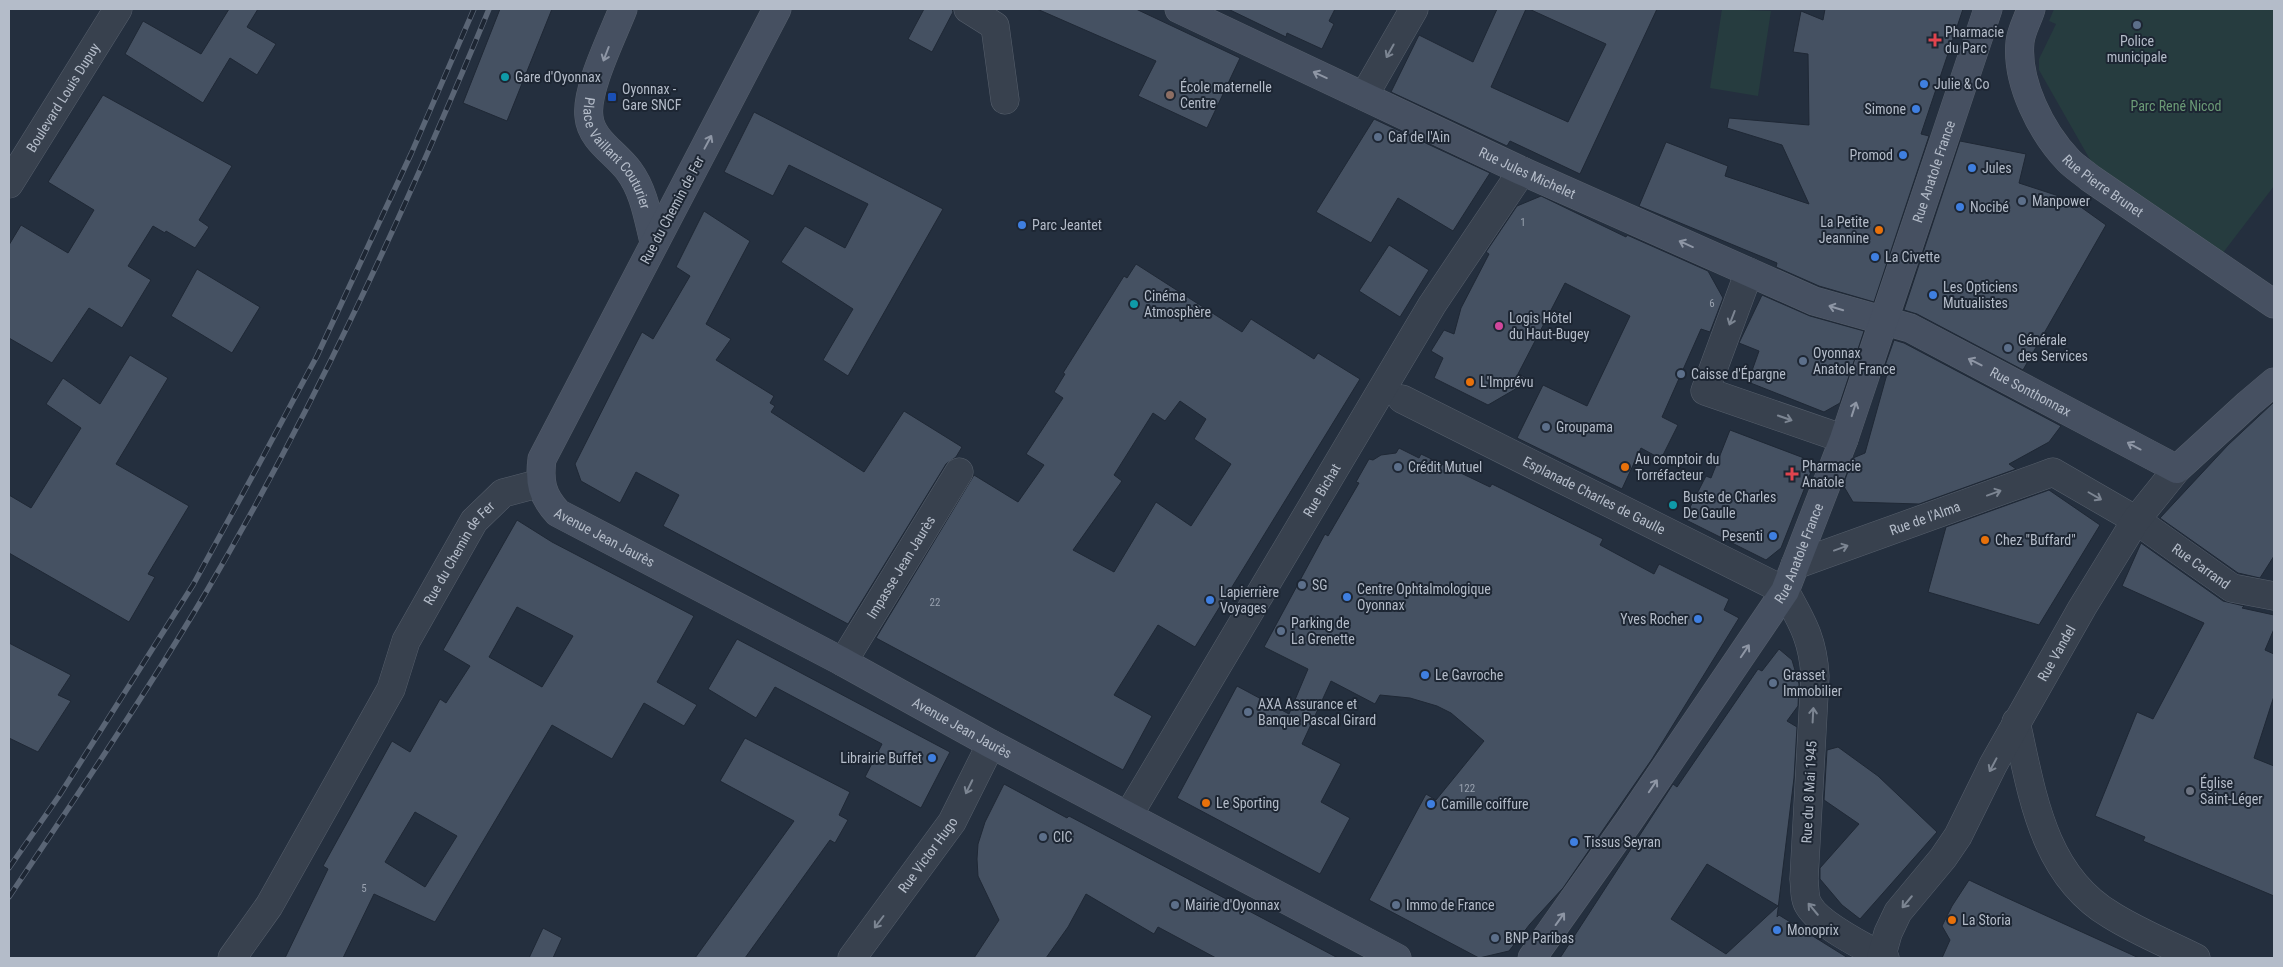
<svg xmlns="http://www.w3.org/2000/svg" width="2283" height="967" font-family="'Roboto Condensed',sans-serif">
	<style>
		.green { fill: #263c3f }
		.building { fill: #455162; stroke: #1f2835; fill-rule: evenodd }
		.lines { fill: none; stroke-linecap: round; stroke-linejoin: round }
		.street-casing { stroke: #565f6c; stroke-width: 29 }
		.secondary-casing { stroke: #565f6c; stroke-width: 29 }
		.street { stroke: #38414e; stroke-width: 28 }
		.secondary { stroke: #465061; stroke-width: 28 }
		.rail-casing { stroke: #5a6575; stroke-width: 5.5 }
		.rail { stroke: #1d2633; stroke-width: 4; stroke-dasharray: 11; stroke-linecap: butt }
		.oneway { stroke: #7c8592 }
		.oneway2 { stroke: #8e96a5 }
		.service-dot { fill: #5c6f8a; stroke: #1d2633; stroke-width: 2 }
		.health-dot { fill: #e0444e; stroke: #1d2633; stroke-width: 2 }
		.culture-dot { fill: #0f9aa8; stroke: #1d2633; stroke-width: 2 }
		.shop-dot { fill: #3f7fe0; stroke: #1d2633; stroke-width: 2 }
		.education-dot { fill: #8d6e63; stroke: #1d2633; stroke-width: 2 }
		.transit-dot { fill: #1a4fb4; stroke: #1d2633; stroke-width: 2 }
		.food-dot { fill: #e8710a; stroke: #1d2633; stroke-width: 2 }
		.hotel-dot { fill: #d1479c; stroke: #1d2633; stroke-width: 2 }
		.worship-dot { fill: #6b7280; stroke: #1d2633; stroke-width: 2 }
		.labels { text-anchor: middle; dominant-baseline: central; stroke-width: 4; stroke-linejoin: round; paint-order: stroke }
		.number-label { font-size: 11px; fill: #98a1af }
		.poi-label { font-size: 14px; fill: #b4bcc9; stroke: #1d2633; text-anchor: start }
		.street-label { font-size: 14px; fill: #b4bcc9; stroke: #1d2633 }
		.park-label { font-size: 14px; fill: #6b9a76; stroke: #1d2633 }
	</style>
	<rect width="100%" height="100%" fill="#242f3e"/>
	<path class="green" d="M1722,9L1771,11L1758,96L1710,88Z
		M2054,9H2274V186L2219,258L2092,163L2039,70V59L2056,24L2049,21Z"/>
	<path class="building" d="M229,9H258L247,27L276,44L257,75L230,58L203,103L125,54L143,21L201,54Z
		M500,9H552L507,121L463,103Z
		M924,9H952L953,12L932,52L908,39Z
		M1037,9H1136L1240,58L1207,128L1138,96L1156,61Z
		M1228,9H1335L1329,21L1334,24L1322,49L1287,33L1286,37Z
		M1497,9H1526L1491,87L1568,122L1606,44L1529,9H1657L1580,174L1510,141L1507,146L1391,92L1419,35L1473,62Z
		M1825,9H1963L1921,134L1929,136L1874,302L1819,286L1776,267L1777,263L1639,206L1666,142L1728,166L1725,176L1809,204L1782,145L1727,128L1729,118L1809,125L1808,54L1793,52L1801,11L1823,20Z
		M103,95L232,166L199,220L209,227L195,248L166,231L165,233L153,226L128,266L151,280L122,328L89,308L52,363L9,338V245L21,225L68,253L94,210L48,182Z
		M754,112L943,209L848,376L823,360L853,309L781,262L805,226L845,248L868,204L789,165L773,196L724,172Z
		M1374,119L1490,173L1453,231L1398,198L1371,243L1316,212Z
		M1960,141L2026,154L2019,183L2071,200L2106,225L2023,370L1917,314L1904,310Z
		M1541,196L1626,237L1627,235L1708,271L1723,298L1710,332L1701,329L1662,417L1678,425L1661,459L1641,448L1622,489L1517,438L1543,385L1587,406L1630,316L1565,283L1518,374L1531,380L1488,405L1434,378L1443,358L1431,351L1444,330L1454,334L1461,308L1489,254L1486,252L1517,206Z
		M704,211L750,241L706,324L731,339L716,360L774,396L770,403L775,406L771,412L864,472L904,411L962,447L956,457L946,464L848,624L663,526L679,495L636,472L620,503L581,481L575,464L627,361L642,332L653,339L690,276L676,267Z
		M1389,245L1429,270L1400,317L1359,291Z
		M1136,264L1242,332L1251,319L1314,359L1318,353L1360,379L1195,647L1158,625L1114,695L1152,716L1123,770L876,638L974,475L1018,502L1044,465L1026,454L1063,398L1054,392L1065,374L1063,373L1124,276L1127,278ZM1180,401L1206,419L1194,439L1231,464L1191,526L1156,502L1114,572L1073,550L1122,481L1114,475L1153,413L1165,421Z
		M197,269L260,307L232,353L171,316Z
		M1762,295L1810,316L1864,331L1840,403L1824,412L1748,382L1759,351L1739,343Z
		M1894,340L1904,343L2061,426L2049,442L2009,464L2016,469L1919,504L1853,502L1843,485L1853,458L1865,453L1887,374L1881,377Z
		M130,355L168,378L116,464L189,506L148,574L155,577L129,622L9,553V495L31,508L81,428L46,404L63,378L100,404Z
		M2274,402V556L2260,578L2238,573L2160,518L2228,445Z
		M1730,430L1804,458L1811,472L1781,548L1766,560L1684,519L1706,476L1711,478Z
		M1399,448L1419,458L1421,454L1490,487L1492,484L1603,539L1600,545L1654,574L1659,564L1729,599L1724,610L1739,618L1652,759L1563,888L1530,924L1509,951L1479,958L1369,900L1426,794L1436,800L1484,741L1451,713L1437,706L1410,698L1380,695L1375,704L1331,681L1302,744L1341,764L1321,802L1350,818L1320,874L1177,798L1237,686L1289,714L1308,669L1264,647L1325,534L1328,536L1359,483L1356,482L1369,459L1373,460L1381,455L1396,453Z
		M2049,490L2100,525L2039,625L1928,592L1946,527Z
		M517,520L552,542L694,616L657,682L697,705L684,726L644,703L612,759L552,725L435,922L374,894L343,958H285L328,869L323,866L392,741L410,752L440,699L446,703L470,666L443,650ZM517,607L573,636L542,687L489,657ZM415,812L457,836L425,887L385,862Z
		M2141,543L2223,601L2244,606L2242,608L2274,615V629L2265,650L2274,654V696L2254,758L2274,766V896L2143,841L2145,837L2095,816L2137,712L2153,719L2204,623L2122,586Z
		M737,639L950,752L921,808L865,777L882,744L775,687L756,718L708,689Z
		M9,643L71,675L58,695L71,701L38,752L9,738Z
		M1779,649L1792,660L1799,684L1798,706L1787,721L1797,727L1794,778L1777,917L1779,915L1848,958H1560L1673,784L1677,787L1758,669L1762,671ZM1707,864L1778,906L1726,954L1671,919Z
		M745,738L850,792L839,815L848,820L835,843L830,840L745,958H695L794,821L720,781Z
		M1838,747L1878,776L1937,832L1860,919L1842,905L1820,879V868L1859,824L1824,800L1827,750Z
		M1004,784L1067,818L1069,816L1338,958H1216L1158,927L1154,934L1086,894L1068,927L1046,958H974L999,920L978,876L977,859L978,844L985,822Z
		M1969,880L2005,897L2139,958H1942L1950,940L1942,926L1952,906Z
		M543,928L562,938L553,958H529Z"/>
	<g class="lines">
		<g class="street-casing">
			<g id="street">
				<path d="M968,9L995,26L1005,100"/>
				<path d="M1364,96L1414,9"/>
				<path id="s1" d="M9,184L118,9"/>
				<path d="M1749,272L1705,391L1844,439"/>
				<path id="s2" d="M1402,399L1785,591C1802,622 1813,639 1815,676L1804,879C1805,887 1804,899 1809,906C1820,925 1866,948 1885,958"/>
				<path id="s3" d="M1795,565L2053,472L2136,520L2232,588L2274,596"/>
				<path id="s4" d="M843,662L959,472"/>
				<path d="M2016,722C2032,792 2042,874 2111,915C2138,932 2168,944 2196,958"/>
				<path id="s5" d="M1128,816L1432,305L1522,171"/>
				<path id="s6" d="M232,958L269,906L391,689L406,641L474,521L503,493L541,483"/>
				<path id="s7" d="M852,958L952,822L991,744"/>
				<path id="s8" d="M1881,958L1888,933L1898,912L1943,858L1958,836L1993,765L2082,608L2136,520L2177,469"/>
			</g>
		</g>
		<g class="secondary-casing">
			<g id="secondary">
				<path id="s9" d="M623,9C613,35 585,90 589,117C591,140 616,153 629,171C644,191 648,218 654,242"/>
				<path id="s10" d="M777,9L542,459C539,482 542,496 558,513L843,662L991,744L1397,958"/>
				<path id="s11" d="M1179,9L1522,171L1814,301L1910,328L2177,469L2248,404L2274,382"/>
				<path id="s12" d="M2031,9C2028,19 2021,31 2020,42C2016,82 2041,132 2069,161C2075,167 2083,172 2090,178L2274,304"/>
				<path id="s13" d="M1532,958L1629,821L1785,591L1844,439L1988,9"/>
			</g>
		</g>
		<use href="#street" class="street"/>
		<use href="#secondary" class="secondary"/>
		<g class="rail-casing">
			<path id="rail" d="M9,868L59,796L193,585L259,464L317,356L411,154L474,9
				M9,897C76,797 144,697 205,594C315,407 406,209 489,9"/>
		</g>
		<use href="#rail" class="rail"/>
	</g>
	<defs><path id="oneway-shaft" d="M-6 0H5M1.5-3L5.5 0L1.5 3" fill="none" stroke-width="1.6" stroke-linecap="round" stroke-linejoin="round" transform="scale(1.25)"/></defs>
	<g class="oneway">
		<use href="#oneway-shaft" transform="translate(1390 51) rotate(119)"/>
		<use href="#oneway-shaft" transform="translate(1732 318) rotate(111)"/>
		<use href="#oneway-shaft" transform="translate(1785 418) rotate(19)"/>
		<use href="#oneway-shaft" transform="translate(1994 493) rotate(-20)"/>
		<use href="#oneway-shaft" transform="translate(2095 496) rotate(30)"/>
		<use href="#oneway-shaft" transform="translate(1841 548) rotate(-20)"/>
		<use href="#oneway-shaft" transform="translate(1813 715) rotate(-87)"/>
		<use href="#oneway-shaft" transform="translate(1993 765) rotate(118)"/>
		<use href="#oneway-shaft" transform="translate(969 787) rotate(116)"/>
		<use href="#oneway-shaft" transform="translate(1907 902) rotate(130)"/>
		<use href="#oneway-shaft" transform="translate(1813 909) rotate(-130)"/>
		<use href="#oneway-shaft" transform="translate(879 922) rotate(127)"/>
	</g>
	<g class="oneway2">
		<use href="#oneway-shaft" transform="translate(606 54) rotate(111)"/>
		<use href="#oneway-shaft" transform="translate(1320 75) rotate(-155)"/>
		<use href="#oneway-shaft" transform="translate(708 142) rotate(-62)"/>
		<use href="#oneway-shaft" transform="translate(1686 244) rotate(-156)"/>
		<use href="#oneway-shaft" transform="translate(1836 308) rotate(-163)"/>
		<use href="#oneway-shaft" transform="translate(1975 362) rotate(-153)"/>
		<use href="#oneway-shaft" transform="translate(1854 409) rotate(-72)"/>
		<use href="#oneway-shaft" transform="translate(2134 446) rotate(-152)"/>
		<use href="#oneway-shaft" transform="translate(1745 651) rotate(-56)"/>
		<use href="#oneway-shaft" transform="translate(1653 786) rotate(-56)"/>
		<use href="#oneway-shaft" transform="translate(1560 919) rotate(-54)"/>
	</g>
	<g class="service-dot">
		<circle cx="2137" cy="25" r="5"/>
		<circle cx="1378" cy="137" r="5"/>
		<circle cx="2022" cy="201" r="5"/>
		<circle cx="2008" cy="348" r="5"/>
		<circle cx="1803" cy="361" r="5"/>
		<circle cx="1681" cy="374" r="5"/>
		<circle cx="1546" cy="427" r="5"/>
		<circle cx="1398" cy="467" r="5"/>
		<circle cx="1302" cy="585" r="5"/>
		<circle cx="1281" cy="631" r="5"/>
		<circle cx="1773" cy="683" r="5"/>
		<circle cx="1248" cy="712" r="5"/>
		<circle cx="1043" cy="837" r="5"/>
		<circle cx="1175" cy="905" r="5"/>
		<circle cx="1396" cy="905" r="5"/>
		<circle cx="1495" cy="938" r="5"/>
	</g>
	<g class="health-dot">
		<path d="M1932.5 32.5h5v5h5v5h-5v5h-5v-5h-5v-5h5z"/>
		<path d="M1789.5 466.5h5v5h5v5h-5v5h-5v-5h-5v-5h5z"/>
	</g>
	<g class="culture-dot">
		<circle cx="505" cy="77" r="5"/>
		<circle cx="1134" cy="304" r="5"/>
		<circle cx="1673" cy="505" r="5"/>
	</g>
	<g class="shop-dot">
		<circle cx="1924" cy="84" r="5"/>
		<circle cx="1916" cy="109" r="5"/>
		<circle cx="1903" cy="155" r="5"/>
		<circle cx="1972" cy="168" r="5"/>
		<circle cx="1960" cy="207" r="5"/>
		<circle cx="1022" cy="225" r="5"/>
		<circle cx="1875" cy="257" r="5"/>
		<circle cx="1933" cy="295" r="5"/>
		<circle cx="1773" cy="536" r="5"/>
		<circle cx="1347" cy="597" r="5"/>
		<circle cx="1210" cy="600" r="5"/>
		<circle cx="1698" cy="619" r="5"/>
		<circle cx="1425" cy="675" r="5"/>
		<circle cx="932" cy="758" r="5"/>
		<circle cx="1431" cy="804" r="5"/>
		<circle cx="1574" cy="842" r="5"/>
		<circle cx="1777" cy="930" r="5"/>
	</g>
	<circle class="education-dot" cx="1170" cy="95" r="5"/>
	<rect class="transit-dot" x="607" y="92" width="10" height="10" rx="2.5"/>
	<g class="food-dot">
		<circle cx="1879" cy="230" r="5"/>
		<circle cx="1470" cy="382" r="5"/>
		<circle cx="1625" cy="467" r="5"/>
		<circle cx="1985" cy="540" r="5"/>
		<circle cx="1206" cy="803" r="5"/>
		<circle cx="1952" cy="920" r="5"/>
	</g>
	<circle class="hotel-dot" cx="1499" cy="326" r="5"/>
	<circle class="worship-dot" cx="2190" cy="791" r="5"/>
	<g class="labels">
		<g class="number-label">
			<text x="1523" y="222">1</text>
			<text x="1712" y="303">6</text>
			<text x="935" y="602">22</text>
			<text x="1467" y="788">122</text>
			<text x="364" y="888">5</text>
		</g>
		<g class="poi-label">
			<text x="1945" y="32">Pharmacie<tspan x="1945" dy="16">du Parc</tspan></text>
			<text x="2137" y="41" text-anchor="middle">Police<tspan x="2137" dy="16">municipale</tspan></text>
			<text x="515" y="77">Gare d'Oyonnax</text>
			<text x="1934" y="84">Julie &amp; Co</text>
			<text x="1180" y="87">École maternelle<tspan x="1180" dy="16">Centre</tspan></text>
			<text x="622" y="89">Oyonnax -<tspan x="622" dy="16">Gare SNCF</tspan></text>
			<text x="1906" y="109" text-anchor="end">Simone</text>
			<text x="1388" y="137">Caf de l'Ain</text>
			<text x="1893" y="155" text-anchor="end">Promod</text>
			<text x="1982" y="168">Jules</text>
			<text x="2032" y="201">Manpower</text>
			<text x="1970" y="207">Nocibé</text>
			<text x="1869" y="222" text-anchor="end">La Petite<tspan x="1869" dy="16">Jeannine</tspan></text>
			<text x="1032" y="225">Parc Jeantet</text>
			<text x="1885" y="257">La Civette</text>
			<text x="1943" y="287">Les Opticiens<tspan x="1943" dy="16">Mutualistes</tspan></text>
			<text x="1144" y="296">Cinéma<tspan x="1144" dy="16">Atmosphère</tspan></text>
			<text x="1509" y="318">Logis Hôtel<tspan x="1509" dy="16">du Haut-Bugey</tspan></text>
			<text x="2018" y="340">Générale<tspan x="2018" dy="16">des Services</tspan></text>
			<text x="1813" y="353">Oyonnax<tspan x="1813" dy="16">Anatole France</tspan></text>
			<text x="1691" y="374">Caisse d'Épargne</text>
			<text x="1480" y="382">L'Imprévu</text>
			<text x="1556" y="427">Groupama</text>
			<text x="1635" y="459">Au comptoir du<tspan x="1635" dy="16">Torréfacteur</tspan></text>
			<text x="1802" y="466">Pharmacie<tspan x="1802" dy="16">Anatole</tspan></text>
			<text x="1408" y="467">Crédit Mutuel</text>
			<text x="1683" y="497">Buste de Charles<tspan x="1683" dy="16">De Gaulle</tspan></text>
			<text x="1763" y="536" text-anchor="end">Pesenti</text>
			<text x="1995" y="540">Chez "Buffard"</text>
			<text x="1312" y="585">SG</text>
			<text x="1357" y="589">Centre Ophtalmologique<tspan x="1357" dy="16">Oyonnax</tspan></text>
			<text x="1220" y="592">Lapierrière<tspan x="1220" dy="16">Voyages</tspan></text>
			<text x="1688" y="619" text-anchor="end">Yves Rocher</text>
			<text x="1291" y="623">Parking de<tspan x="1291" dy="16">La Grenette</tspan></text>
			<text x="1435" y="675">Le Gavroche</text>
			<text x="1783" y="675">Grasset<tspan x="1783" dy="16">Immobilier</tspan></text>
			<text x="1258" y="704">AXA Assurance et<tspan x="1258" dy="16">Banque Pascal Girard</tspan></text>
			<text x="922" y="758" text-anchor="end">Librairie Buffet</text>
			<text x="2200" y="783">Église<tspan x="2200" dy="16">Saint-Léger</tspan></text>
			<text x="1216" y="803">Le Sporting</text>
			<text x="1441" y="804">Camille coiffure</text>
			<text x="1053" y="837">CIC</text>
			<text x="1584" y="842">Tissus Seyran</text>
			<text x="1185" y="905">Mairie d'Oyonnax</text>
			<text x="1406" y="905">Immo de France</text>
			<text x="1962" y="920">La Storia</text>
			<text x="1787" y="930">Monoprix</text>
			<text x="1505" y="938">BNP Paribas</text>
		</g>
		<g class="street-label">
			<text stroke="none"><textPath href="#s1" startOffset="102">Boulevard Louis Dupuy</textPath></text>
			<text stroke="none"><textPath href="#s9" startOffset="159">Place Vaillant Couturier</textPath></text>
			<text stroke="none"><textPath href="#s13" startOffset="891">Rue Anatole France</textPath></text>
			<text stroke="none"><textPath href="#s11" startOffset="385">Rue Jules Michelet</textPath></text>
			<text stroke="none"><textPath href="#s12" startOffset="209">Rue Pierre Brunet</textPath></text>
			<text transform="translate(672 210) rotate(-62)">Rue du Chemin de Fer</text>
			<text stroke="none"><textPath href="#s11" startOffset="935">Rue Sonthonnax</textPath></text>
			<text stroke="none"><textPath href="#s5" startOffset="379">Rue Bichat</textPath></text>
			<text stroke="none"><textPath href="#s2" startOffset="215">Esplanade Charles de Gaulle</textPath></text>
			<text stroke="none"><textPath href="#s3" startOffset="138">Rue de l'Alma</textPath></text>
			<text stroke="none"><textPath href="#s10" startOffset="619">Avenue Jean Jaurès</textPath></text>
			<text stroke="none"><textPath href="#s13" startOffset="486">Rue Anatole France</textPath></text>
			<text stroke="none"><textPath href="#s6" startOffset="466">Rue du Chemin de Fer</textPath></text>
			<text stroke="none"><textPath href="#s3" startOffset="450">Rue Carrand</textPath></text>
			<text stroke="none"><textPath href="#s4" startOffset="111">Impasse Jean Jaurès</textPath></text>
			<text stroke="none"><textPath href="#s8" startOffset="354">Rue Vandel</textPath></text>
			<text stroke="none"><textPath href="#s10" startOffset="1024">Avenue Jean Jaurès</textPath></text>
			<text transform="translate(1809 792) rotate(-87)">Rue du 8 Mai 1945</text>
			<text stroke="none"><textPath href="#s7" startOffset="128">Rue Victor Hugo</textPath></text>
		</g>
		<g class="park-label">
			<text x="2176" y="106">Parc René Nicod</text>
		</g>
	</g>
	<rect width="2283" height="967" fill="none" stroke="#b4bcc9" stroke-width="20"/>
</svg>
